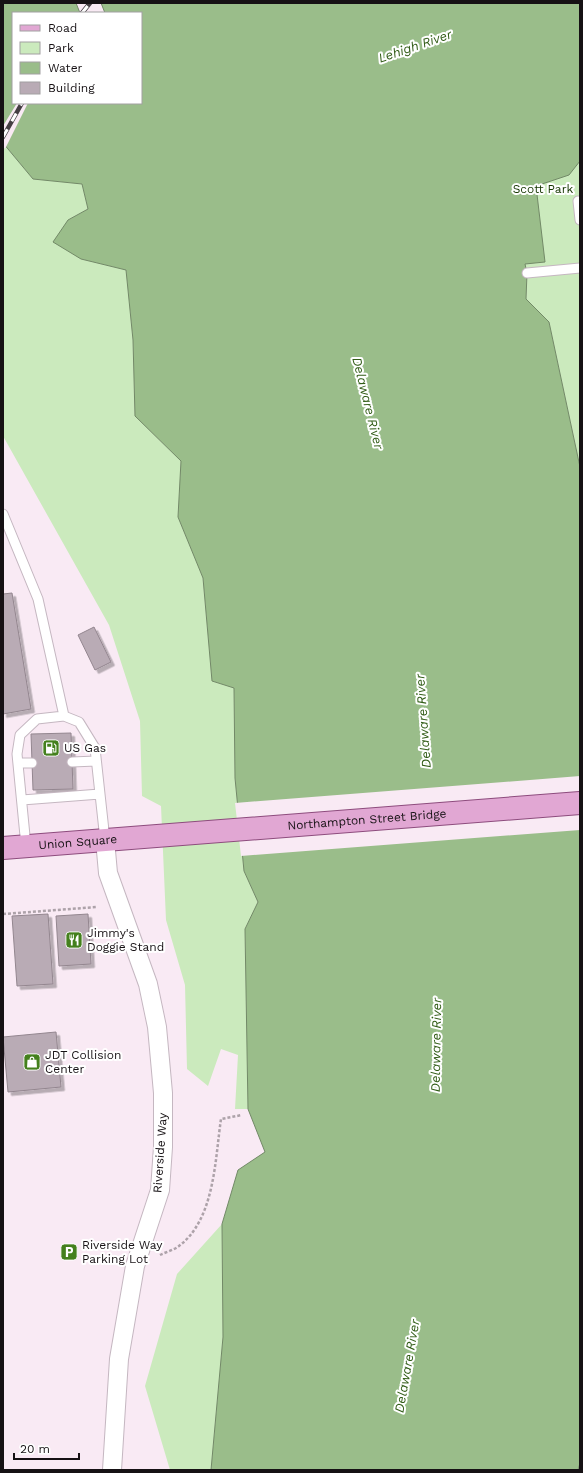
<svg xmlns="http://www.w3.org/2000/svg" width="583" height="1473" font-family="'Work Sans',sans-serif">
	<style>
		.green { fill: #cbeabd }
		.water { fill: #9abd8a; stroke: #728967 }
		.pier { fill: #f9eaf4 }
		.building { fill: #b9abb5; stroke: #93868f; filter: url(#shadow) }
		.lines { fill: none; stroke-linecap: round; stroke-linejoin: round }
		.lane-casing { stroke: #c5b7c1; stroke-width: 11 }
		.street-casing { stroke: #c5b7c1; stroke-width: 20 }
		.primary-casing { stroke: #8d4c7d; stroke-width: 24 }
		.path { stroke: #ada2a9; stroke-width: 2.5; stroke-dasharray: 3 2; stroke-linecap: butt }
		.lane { stroke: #fff; stroke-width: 9 }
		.street { stroke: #fff; stroke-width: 18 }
		.primary { stroke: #e1a7d3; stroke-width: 22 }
		.rail-casing { stroke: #453e43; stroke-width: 4.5 }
		.rail { stroke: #fff; stroke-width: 3; stroke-dasharray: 9; stroke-linecap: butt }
		.labels { text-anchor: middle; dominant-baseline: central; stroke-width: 4; stroke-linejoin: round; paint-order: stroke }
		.park-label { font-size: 12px; fill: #163700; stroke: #fff }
		.poi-label { font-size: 12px; fill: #161114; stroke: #fff; text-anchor: start }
		.street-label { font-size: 12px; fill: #161114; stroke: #fff }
		.water-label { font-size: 13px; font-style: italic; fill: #315c16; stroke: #fff }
	</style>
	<defs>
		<filter id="shadow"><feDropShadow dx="3.5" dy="3.5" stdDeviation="0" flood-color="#0004"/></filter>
	</defs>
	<rect width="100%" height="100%" fill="#f9eaf4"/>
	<path class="green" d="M580,120V467L549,322L526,299L527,273L504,183Z
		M3,143L33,179L82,184L88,209L68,220L81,259L126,270L133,340L135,416L181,461L178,517L203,578L212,681L234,688L235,778L244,871L258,902L245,929L248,1109H235L238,1055L221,1049L208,1086L187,1069L185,985L166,920L161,806L142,796L140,721L109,625L3,436Z
		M222,1224L223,1337L211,1470H170L145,1386L177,1274Z"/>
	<path class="water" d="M3,3H76L80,13H13V103H141V13H105L101,3H580V161L569,175L536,186L545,262L525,264L527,273L526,299L549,322L580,467V1463L578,1470H211L223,1337L222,1224L238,1170L265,1152L248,1109L245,929L258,902L244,871L235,778L234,688L212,681L203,578L178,517L181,461L135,416L133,340L126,270L81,259L53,242L68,220L88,209L82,184L33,179L3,143Z"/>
	<path class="pier" d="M17,103H28L5,149L3,146V126Z
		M580,776V830L241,856L235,803Z"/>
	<path class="building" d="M12,593L31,709L3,714V594Z
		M94,627L111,662L95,670L78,635Z
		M71,733L73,789L33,790L31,734Z
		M48,914L53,984L17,986L12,916Z
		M88,914L91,964L59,966L56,916Z
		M56,1032L61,1087L8,1092L3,1037Z"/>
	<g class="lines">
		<g class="lane-casing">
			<path id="lane" d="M578,201L580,220
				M527,273L580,268
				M3,514L38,599L64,716
				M72,762L96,761
				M18,763H32
				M22,800L100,794
				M26,846L17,754L20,735L37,719L64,716L79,722L95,748L105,840"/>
		</g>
		<g class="street-casing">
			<path id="street" d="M105,840L108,873L148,984L157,1027L163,1093V1147L160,1190L135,1266L119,1359L112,1470"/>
		</g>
		<g class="primary-casing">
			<g id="primary">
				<path id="s1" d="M3,848L580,803"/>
			</g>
		</g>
		<path class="path" d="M3,914L97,907
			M160,1255C166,1252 174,1250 179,1246C215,1219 215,1159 221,1119L242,1115"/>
		<use href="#lane" class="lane"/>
		<use href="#street" class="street"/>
		<use href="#primary" class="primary"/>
		<g class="rail-casing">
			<path id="rail" d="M82,13L90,3
				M3,137L22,103"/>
		</g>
		<use href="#rail" class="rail"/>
	</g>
	<defs>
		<g id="fuel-square" transform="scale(0.9)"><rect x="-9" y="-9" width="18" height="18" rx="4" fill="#44801d" stroke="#fff"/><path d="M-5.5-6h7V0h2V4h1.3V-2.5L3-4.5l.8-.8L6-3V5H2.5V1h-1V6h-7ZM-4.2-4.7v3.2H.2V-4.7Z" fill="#fff"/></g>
		<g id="restaurant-square" transform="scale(0.9)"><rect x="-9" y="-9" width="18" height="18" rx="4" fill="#44801d" stroke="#fff"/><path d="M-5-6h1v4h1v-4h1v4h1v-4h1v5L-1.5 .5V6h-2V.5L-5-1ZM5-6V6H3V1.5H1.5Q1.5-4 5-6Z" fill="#fff"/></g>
		<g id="shop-square" transform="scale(0.9)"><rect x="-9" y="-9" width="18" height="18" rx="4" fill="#44801d" stroke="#fff"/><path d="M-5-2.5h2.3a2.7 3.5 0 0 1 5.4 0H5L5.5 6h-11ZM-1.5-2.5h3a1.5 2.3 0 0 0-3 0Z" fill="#fff"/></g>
		<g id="parking-square" transform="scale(0.9)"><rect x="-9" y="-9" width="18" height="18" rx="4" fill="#44801d" stroke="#fff"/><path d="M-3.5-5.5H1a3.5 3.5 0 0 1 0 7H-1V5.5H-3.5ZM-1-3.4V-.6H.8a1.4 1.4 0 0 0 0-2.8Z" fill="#fff"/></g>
	</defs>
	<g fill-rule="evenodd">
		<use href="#fuel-square" x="51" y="748"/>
		<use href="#restaurant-square" x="74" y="940"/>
		<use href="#shop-square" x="32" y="1062"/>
		<use href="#parking-square" x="69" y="1252"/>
	</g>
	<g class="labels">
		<g class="park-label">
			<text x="543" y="189">Scott Park</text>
		</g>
		<g class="poi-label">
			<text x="64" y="748">US Gas</text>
			<text x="87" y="933">Jimmy's<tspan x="87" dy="14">Doggie Stand</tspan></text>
			<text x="45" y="1055">JDT Collision<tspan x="45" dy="14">Center</tspan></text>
			<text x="82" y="1245">Riverside Way<tspan x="82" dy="14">Parking Lot</tspan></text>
		</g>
		<g class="street-label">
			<text stroke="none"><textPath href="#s1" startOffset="365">Northampton Street Bridge</textPath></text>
			<text stroke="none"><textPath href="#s1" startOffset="75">Union Square</textPath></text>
			<text transform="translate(160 1153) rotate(-86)">Riverside Way</text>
		</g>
		<g class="water-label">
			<text transform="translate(415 46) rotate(-19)">Lehigh River</text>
			<text transform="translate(368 403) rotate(76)">Delaware River</text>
			<text transform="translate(423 721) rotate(-94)">Delaware River</text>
			<text transform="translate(436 1045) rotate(-89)">Delaware River</text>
			<text transform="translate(407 1366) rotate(-80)">Delaware River</text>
		</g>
	</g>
	<rect width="583" height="1473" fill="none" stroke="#161114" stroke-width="8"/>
	<rect x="12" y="12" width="130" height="92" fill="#ffffff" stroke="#a2a0a1"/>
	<rect x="20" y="25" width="20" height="6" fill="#e1a7d3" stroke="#a2a0a1"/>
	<text x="48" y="32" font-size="12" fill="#161114">Road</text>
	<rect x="20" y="42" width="20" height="12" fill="#cbeabd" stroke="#a2a0a1"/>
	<text x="48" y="52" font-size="12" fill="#161114">Park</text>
	<rect x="20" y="62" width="20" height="12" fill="#9abd8a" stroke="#a2a0a1"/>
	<text x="48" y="72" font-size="12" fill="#161114">Water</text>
	<rect x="20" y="82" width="20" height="12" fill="#b9abb5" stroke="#a2a0a1"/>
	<text x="48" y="92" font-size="12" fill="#161114">Building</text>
	<path d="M14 1453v6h65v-6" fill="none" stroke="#161114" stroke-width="2"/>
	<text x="20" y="1453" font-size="12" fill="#161114" stroke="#ffffff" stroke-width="3" paint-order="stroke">20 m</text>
</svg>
